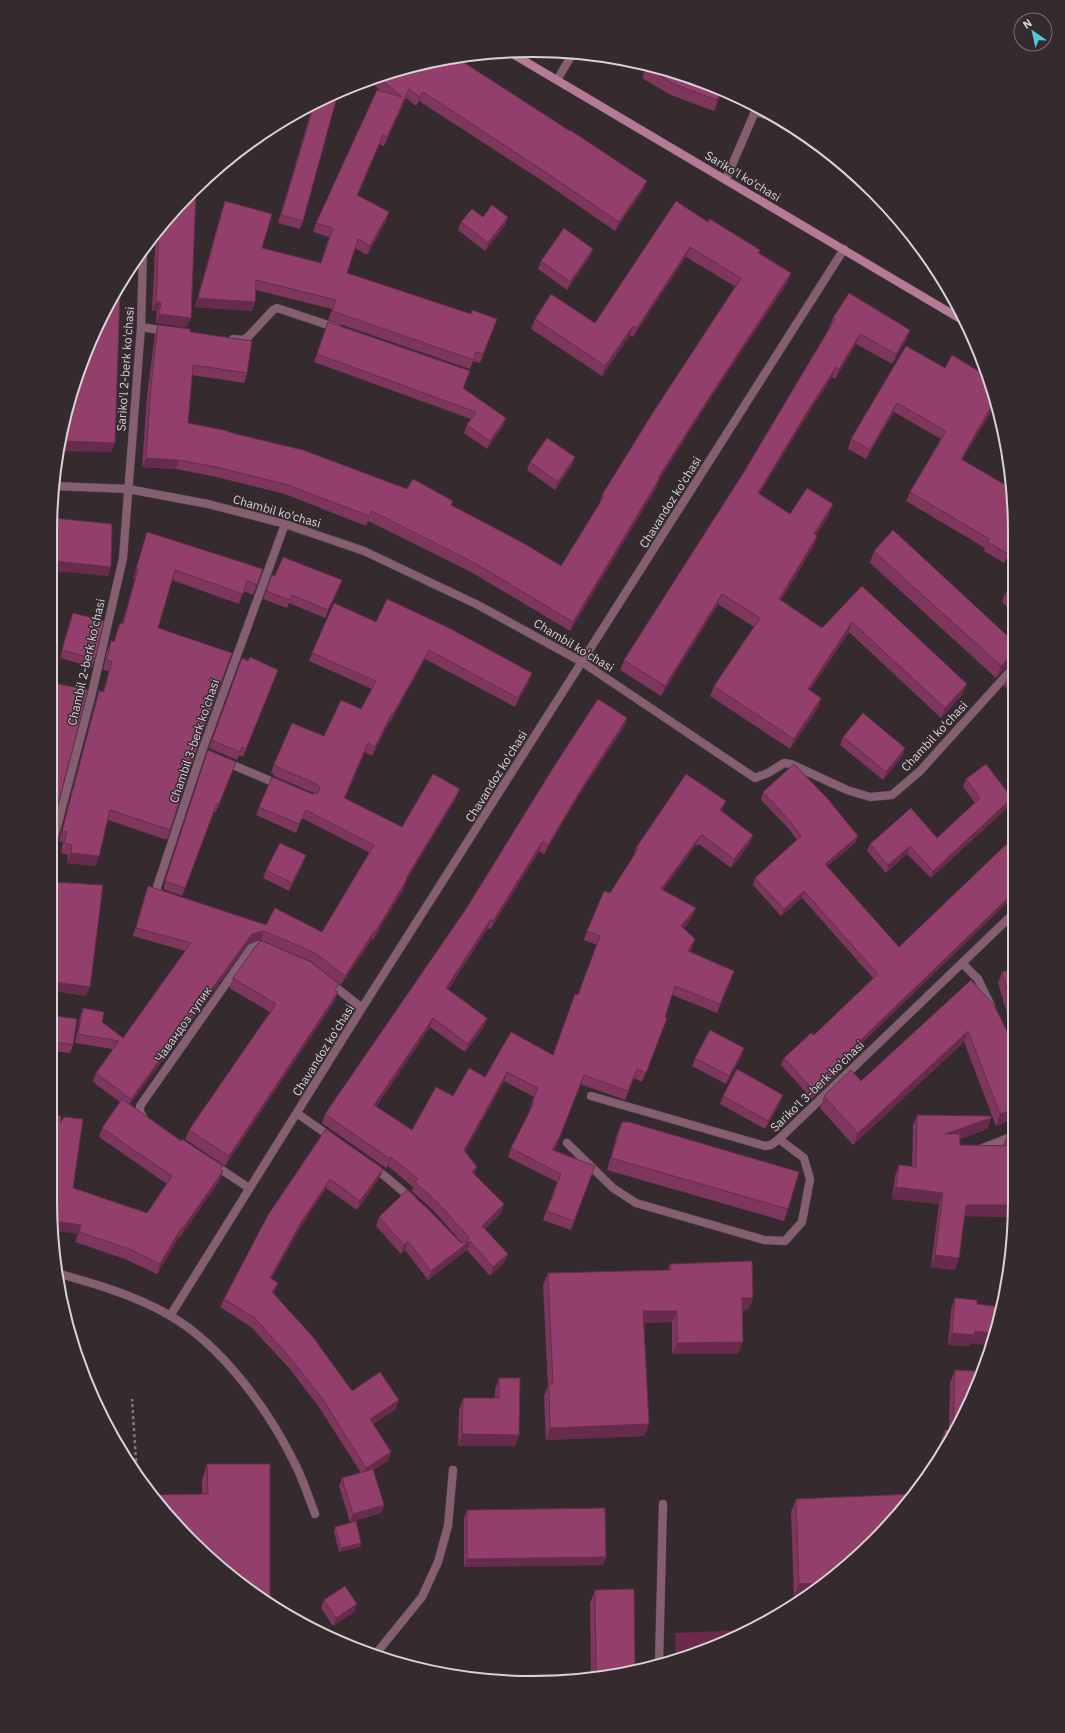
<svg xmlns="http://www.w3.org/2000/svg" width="1065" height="1733" font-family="'IBM Plex Sans',sans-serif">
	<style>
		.green { fill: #6b2a4d }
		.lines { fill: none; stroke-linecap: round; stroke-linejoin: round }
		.lane-casing { stroke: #4f464a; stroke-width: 9 }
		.street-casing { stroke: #4f464a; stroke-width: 9 }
		.secondary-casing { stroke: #4f464a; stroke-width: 9 }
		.path { stroke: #81797d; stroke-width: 2.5; stroke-dasharray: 3 3; stroke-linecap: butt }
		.lane { stroke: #855f71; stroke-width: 8 }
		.street { stroke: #855f71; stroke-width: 8 }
		.secondary { stroke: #b67996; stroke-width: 8 }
		.wall { fill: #7e365d }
		.shaded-wall { fill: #672c4c }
		.building { fill: #933f6c; stroke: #672c4c }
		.labels { text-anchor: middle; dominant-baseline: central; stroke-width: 3; stroke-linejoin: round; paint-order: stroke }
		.street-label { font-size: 12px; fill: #d9d3d6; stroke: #352b2f }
		.rim { fill: none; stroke: #d9d3d6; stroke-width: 2 }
	</style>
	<rect width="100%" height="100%" fill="#352b2f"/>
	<path class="green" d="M744,1630L687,1657L676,1660L675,1633Z"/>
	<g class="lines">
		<g class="lane-casing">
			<path id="lane" d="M557,80L573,53
				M755,112L774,117
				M726,179L757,107
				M567,1143L613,1188L636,1203L764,1240L785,1241L802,1222L810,1179L804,1158L779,1139
				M374,1656L422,1597L438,1562L448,1526L453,1470
				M659,1664L663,1504"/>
		</g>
		<g class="street-casing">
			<path id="street" d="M141,327L166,331
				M233,339L243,340L248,337L273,310L277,308L337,328
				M54,486L128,489L208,504L285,524L364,551L478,605L582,662L755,778L768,773L784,763L791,764L847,790L870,797L892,795L920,771L1013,668
				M226,762L280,785
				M54,838L92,693L123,558L141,327L143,250
				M163,896L157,891V887L202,751L285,524
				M962,963L978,979L991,1006
				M329,982L362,1008
				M591,1096L765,1146L771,1145L779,1139L1012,915
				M298,1114L331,1137
				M145,1120L140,1112V1106L251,948L259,945L266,948
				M980,1149L1011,1137
				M213,1164L249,1188
				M374,1167L412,1199
				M56,1273C96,1284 134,1295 169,1315C223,1346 270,1412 296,1466C304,1482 309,1498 315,1514
				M170,1316L362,1008L844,249"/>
		</g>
		<g class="secondary-casing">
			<path id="secondary" d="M511,53L964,321"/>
		</g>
		<path class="path" d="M130,1462L136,1461L132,1399"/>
		<use href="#lane" class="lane"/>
		<use href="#street" class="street"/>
		<use href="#secondary" class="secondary"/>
	</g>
	<path class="wall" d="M449,59L643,190L615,231L541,180L419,101L416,106L406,98L384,146L379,144L358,195L386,221L367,255L355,248L347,273L471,314L497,319L480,363L473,361L470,369L328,320L332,309L256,290L255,302L252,311L195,307L222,210L225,201L262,248L321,263L329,237L313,232L316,223L381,91L368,80L377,76Z
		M646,67L721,93L717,104L714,111L671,95L642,78Z
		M338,93L303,221L300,229L278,223L313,105Z
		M196,190L187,327L156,323L157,311H152L156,232Z
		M483,217H508L505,225L485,251L458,230L461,222Z
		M708,222L760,250L759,253L791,273L787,283L706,405L658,482L656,488L570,631L471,572L368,521L366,526L285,494L212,476L176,469L142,467L147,396L155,334L158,325L190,332L247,373L244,383L192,375L188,423L228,432L452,506L561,566L599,505L602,495L736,287L686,257L633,337L630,335L602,376L531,329L535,319L595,323Z
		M590,257L567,290L538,269L541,261Z
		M833,318L906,340L892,364L856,344L835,379L832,377L803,422L759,494L790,514L829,515L816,535L814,546L781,600L822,628L862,586L963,694L941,718L849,632L810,690L821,698L818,708L790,749L710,696L714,686L754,627L718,604L661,696L620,670L624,660L744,472L830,328H829Z
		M328,322L503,426L487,449L464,433L467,425L471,419L314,362Z
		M906,346L945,368L989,378L995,405L962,460L1014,501V548L1004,563L984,551L985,548L906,501L910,492L941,439L894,412L866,459L848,449L851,439Z
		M575,457L572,465L555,490L527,470L530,462Z
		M147,532L263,569L253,595L243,591L239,604L172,580L158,628L200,740L167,840L108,820L99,856L95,866L67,863L68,855L61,853L63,842L59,841L96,701L99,691L103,692L109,671L103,670L107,651L111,641L114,642L120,623L122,624L135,579H133Z
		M874,551L1013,641V645L1012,649L1010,663L996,678L870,563Z
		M272,575L275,576L342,580L339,588L325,618L289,603L287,608L263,599Z
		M1014,585V613L1002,602L1005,594Z
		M73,613L95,659L92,667L60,658L70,621Z
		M376,622L532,673L529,681L515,707L425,659L390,722H389L372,756L365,752L345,798L402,827L456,798L407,879L404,888L373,940L372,939L341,985L312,962L261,940L249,943L130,1104L223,1171L220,1180L180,1237H179L157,1274L125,1259L75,1242L78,1234L60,1123L73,1188L147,1213L167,1184L99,1137L102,1128L120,1102L93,1082L96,1073L113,1049L75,1043L80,1017L83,1008L123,1038L185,951L133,936L145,895L148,886L266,925L322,932L370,853L302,818L296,833L256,815L259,807L314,794V793L274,776V775L271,773L274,764L324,736L361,709L372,689L309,661L312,653Z
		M242,658L278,670L243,757L239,755L237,760L209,748Z
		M1013,672V695L1004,686L1007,679Z
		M627,718L624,727L579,795L544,854L539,851L490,930L488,928L448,990L487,1018L484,1027L465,1052L430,1027L376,1107L412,1130L453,1096L485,1077L553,1055L578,995L597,945L584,940L587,931L633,857L636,848L726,801L721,811L753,835L749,844L731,868L699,844L698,846L696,845L663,890L696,908L692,917L684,928L692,948L690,952L734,971L717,1013L672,995L665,1017L667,1018L642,1082L634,1078L625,1100L580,1084L557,1145L554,1150L595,1166L571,1230L543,1220L557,1182L508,1157L511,1148L529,1112L534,1097L504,1081L465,1151L474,1174L504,1204L501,1213L485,1229L508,1254L504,1263L490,1276L467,1250L428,1280L405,1250L401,1254L376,1226L379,1217L462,1243L434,1211L412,1191L413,1187L388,1166L386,1168L322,1123L325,1114Z
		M843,737L905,748L902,756L883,780L840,745Z
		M205,758L233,770L216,812H214L182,896L163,889Z
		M966,779L1009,806L931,878L907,854L886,873L867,851L870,844L937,838L975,803L963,787Z
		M763,792L858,836L855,843L827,866L899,947L1013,838L1012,909L1007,903L840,1064L842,1066L839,1073L812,1099L781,1065L784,1058L814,1035L873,978L802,898L781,916L753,885L755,878L797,840L789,829L761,800Z
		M306,855L303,863L289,891L263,878L266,870Z
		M54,882L86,996L54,991Z
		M1012,970V1030L998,983L1002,972Z
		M233,978L338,992L334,1002L225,1166L185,1139L189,1130L270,1012L229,988Z
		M971,980L1011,1120L996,1126L964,1042L853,1145L820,1108L824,1096L861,1081Z
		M57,1016L73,1045L70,1053L54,1051V1022Z
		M744,1048L741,1057L726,1084L692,1066L695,1058Z
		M723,1096L780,1103L765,1129L720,1104Z
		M917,1115L991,1118L987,1129L960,1139V1145H1003L1007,1135H1011V1217L964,1216L955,1270L931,1267L939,1204L892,1199L895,1176L899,1165L912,1166L913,1126Z
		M622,1122L788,1209L784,1221L607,1170L617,1134Z
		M326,1129L383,1169L380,1177L357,1210L326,1188L297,1233L271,1279L278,1283L274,1293L352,1391L396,1409L373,1424L391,1452L388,1461L373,1470L384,1505L381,1513L350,1522L339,1486L342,1478L361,1473L319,1407L289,1368L251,1327L220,1307L224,1299Z
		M670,1264L753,1298L749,1309L743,1310L738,1354H672V1322L644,1323L649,1424L644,1436L546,1440L544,1396L548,1386L543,1285L548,1273L668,1270Z
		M955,1298L977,1304L999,1307L989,1345L971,1343L970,1346L948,1345L951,1310Z
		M955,1370L975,1391L940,1451V1443L945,1430H949L950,1383Z
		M499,1378L519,1435L515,1446H458L459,1410L463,1398H495V1390Z
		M207,1464L270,1603L202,1494V1480Z
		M796,1499L874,1542L807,1596L794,1597L791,1512Z
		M467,1510L606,1557L603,1565L464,1567V1518Z
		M335,1527L361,1543L360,1547L339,1552L334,1531Z
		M595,1590L635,1670L596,1679L591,1674L590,1603Z
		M324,1600L354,1612L333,1626L321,1608Z"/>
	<path class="shaded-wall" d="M409,89L406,98L384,146L387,137Z
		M423,92L419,101L416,106L420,97Z
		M721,93L717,104L714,111L717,100Z
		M383,135L379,144L354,204L357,195Z
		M647,181L643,190L615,231L619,222Z
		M389,212L386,221L367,255L370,246Z
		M508,217L505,225L485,251L488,243Z
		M690,247L686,257L633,337L637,328Z
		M593,249L590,257L567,290L570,282Z
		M791,273L787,283L706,405L658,482L656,488L570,631L573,622L658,478L710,396Z
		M198,298L255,302L252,311L195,307Z
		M156,302H161L157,311H152Z
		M159,314L191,318L187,327L156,323Z
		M633,326L630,335L602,376L605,366Z
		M910,330L906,340L892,364L896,354Z
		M860,334L856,344L835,379L839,369Z
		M836,367L832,377L803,422L754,503L758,493L807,412Z
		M994,402L995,405L957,468L961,459Z
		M897,403L894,412L866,459L870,450Z
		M506,418L503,426L487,449L490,441Z
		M62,441L115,443L111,452L59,451Z
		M575,457L572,465L555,490L558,482Z
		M146,458L179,460L176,469L142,467Z
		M833,504L829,515L810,544L814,534Z
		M817,536L814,546L775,609L779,599Z
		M1014,544V548L1004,563L1008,554Z
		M54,561L111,567L108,576L54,571Z
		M136,569H138L135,579H133Z
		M342,580L339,588L325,618L328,610Z
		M722,594L718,604L661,696L665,686Z
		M852,622L849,632L804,699L808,689Z
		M1013,643V645L1010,654V647Z
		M429,650L425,659L390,722L393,714Z
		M1013,653V655L1010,663L996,678L1001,666Z
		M532,673L529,681L515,707L518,698Z
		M967,684L963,694L941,718L945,708Z
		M821,698L818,708L790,749L794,739Z
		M392,713L389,722L372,756L375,747Z
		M627,718L624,727L579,795L544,854L548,845L583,786Z
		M368,743L365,752L341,807L344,798Z
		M905,748L902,756L883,780L886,772Z
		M460,789L456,798L407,879L404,888L373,940L376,931L406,878Z
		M1012,798L1009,806L931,878L933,871Z
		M726,801L722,810L716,819L720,810Z
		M753,835L749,844L731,868L734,859Z
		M700,836L696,845L657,898L661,889Z
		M858,836L855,843L822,871L825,864Z
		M542,842L539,851L490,930L493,921Z
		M910,846L907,854L886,873L888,865Z
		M71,853L99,856L95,866L67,863Z
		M306,855L303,863L289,891L292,883Z
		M804,891L802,898L781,916L784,909Z
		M1010,896L1007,903L835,1069L838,1062Z
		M696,908L692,917L678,935L681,926Z
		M491,919L488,928L443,997L446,988Z
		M375,930L372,939L341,985L345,976Z
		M264,931L261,940L249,943L128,1107L131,1099L252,934Z
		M695,939L692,948L685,960L688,951Z
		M54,968H57L54,976Z
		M734,971L731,980L717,1013L720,1004Z
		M55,982L90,987L86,996L54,991V986Z
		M338,992L334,1002L225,1166L229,1156Z
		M433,1018L430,1027L371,1114L374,1105Z
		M487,1018L484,1027L465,1052L468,1044Z
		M968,1031L964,1042L853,1145L858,1133Z
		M744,1048L741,1057L726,1084L729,1076Z
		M842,1066L839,1073L812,1099L815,1092Z
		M507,1072L504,1081L461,1159L464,1150Z
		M580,1084L557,1145L549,1159L552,1150Z
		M783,1095L780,1103L765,1129L768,1121Z
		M1012,1110L1011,1120L996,1126L1000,1114Z
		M991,1118L987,1129L941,1146L945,1134Z
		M391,1157L388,1166L386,1168L390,1159Z
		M477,1167L474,1176L472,1172Z
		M383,1169L380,1177L357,1210L360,1201Z
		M223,1171L220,1180L180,1237L183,1228Z
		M330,1179L326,1188L297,1233L267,1287L270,1278L300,1224Z
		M896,1187L943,1193L939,1204L892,1199Z
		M504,1204L501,1213L479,1234L482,1226Z
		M966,1205H1011V1217L961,1216Z
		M54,1221L81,1225L78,1234L54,1231Z
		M182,1227L179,1237L157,1274L160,1264Z
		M408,1241L405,1250L401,1254L404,1245Z
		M470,1241L467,1250L428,1280L431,1271Z
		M508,1254L504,1263L490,1276L493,1267Z
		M935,1255L959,1258L955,1270L931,1267Z
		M278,1283L275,1291L269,1300L272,1292Z
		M742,1298H753L749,1309L738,1310Z
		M643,1311H677L672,1322L639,1323Z
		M975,1331L992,1333L989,1345L971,1343L970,1346L948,1345L952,1333Z
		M743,1342L738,1354H672L677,1343Z
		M399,1400L396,1409L367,1428L370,1419Z
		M649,1424L644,1436L546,1440L550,1428Z
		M462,1434L519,1435L515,1446H458Z
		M391,1452L388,1461L363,1476L366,1468Z
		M384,1505L381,1513L350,1522L353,1514Z
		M361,1543L360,1547L339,1552L341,1548Z
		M606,1557L603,1565L464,1567L467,1559Z
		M824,1583L807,1596L794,1597L799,1584Z
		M357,1604L354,1612L333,1626L336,1618Z"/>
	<path class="building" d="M449,59L457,64L460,60L570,131V130L647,181L619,222L544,171L423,92L420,97L409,89L387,137L383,135L357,195L389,212L370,246L358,239L347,273L471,314L472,310L497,319L483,354L476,352L474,360L332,311L336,300L256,280L255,302L198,298L225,201L272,214L262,248L321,263L333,228L316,223L377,90L402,97L377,76Z
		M647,65L657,66L711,87L721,93L717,100L674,84L646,67Z
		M338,93L303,221L281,215L314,105Z
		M196,190L191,318L159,314L161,302H156L159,229Z
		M676,201L708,222L710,219L760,250L758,253L791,273L710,396L658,478L659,479L573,622L475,563L372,511L369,516L288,485L216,467L179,460L146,458L151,386L158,325L190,329V332L197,333L252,341L247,373L193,365L188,423L228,431V432L303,450L407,489L413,479L453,501L451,505L525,544L561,566L604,496L602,495L652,414L741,278L690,247L637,328L633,326L605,366L535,319L551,294L595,323Z
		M492,205L508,217L488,243L461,222L472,209L483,217Z
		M564,228L593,249L570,282L541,261Z
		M120,291L115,443L62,441L87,348Z
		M849,293L910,330L896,354L860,334L839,369L836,367L807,412L758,493L790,514L807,488L833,504L814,534L817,536L779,599L822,628L862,586L967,684L945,708L852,622L808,689L821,698L794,739L714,686L760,618L722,594L665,686L624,660L744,472L835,319L833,318Z
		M328,322L470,371L463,388L506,418L490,441L467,425L476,412L317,354Z
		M906,346L945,368L952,355L980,372L983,367L985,368L989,378L994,402L961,459L1012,489L1014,501V544L1008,554L988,542L989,539L910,492L946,431L897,403L870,450L851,439Z
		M547,438L575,457L558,482L530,462Z
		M54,518L112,524L111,567L54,561Z
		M893,530L1013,641V643L1010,647L1013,650V653L1001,666L874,551Z
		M147,532L263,569L257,585L247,581L243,594L175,570L158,628L232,653L200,739L170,830L110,810L99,856L71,853L72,845L64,843L67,832L62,831L99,691L104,692L112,661L107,660L111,641L114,642L120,623L123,624L124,620L138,569H136Z
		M283,557L342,580L328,610L292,595L290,600L266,591L272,575L275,576Z
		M1014,585V603L1005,594Z
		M387,599L449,628L532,673L518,698L429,650L393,714L392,713L375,747L368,743L344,798L402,827L433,774L460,789L406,878L407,879L376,931L375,930L345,976L315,953L264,931L252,934L131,1099L96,1073L119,1041L78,1034L83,1008L104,1012L102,1022L123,1038L191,943L136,928L148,886L266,925L275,908L322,932L374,845L306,810L299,824L259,807L272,777L312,794L318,793L320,788L317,784L277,767V766L274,764L292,723L324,736L341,700L361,709L376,681L312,653L334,603L376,622Z
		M73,613L104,621L95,659L62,650Z
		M250,657L278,670L246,749L242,747L240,752L212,740L242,658L248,661Z
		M1013,672V686L1007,679Z
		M54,683L88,690L54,820Z
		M598,699L627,718L583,786L548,845L542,842L493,921L491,919L446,988L487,1018L468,1044L433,1018L374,1105L412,1130L436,1087L453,1096L469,1068L485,1077L511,1032L553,1055L575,994L578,995L600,936L587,931L604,891L610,893L638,849L636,848L686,774L726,801L720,810L753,835L734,859L702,835L701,837L700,836L661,889L696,908L681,926L695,939L688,951L734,971L720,1004L675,986L665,1017L667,1018L646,1073L637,1069L628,1091L584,1075L560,1136L552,1150L595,1166L574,1221L547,1211L561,1174L511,1148L534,1103H532L538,1088L507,1072L464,1150L477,1167L472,1172L504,1204L482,1226L508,1254L493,1267L470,1241L431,1271L408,1241L404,1245L379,1217L407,1190L429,1210L460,1242L465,1243L467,1242L469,1237L437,1202L415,1182L418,1179L391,1157L390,1159L325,1114L466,909L553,768Z
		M863,713L905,748L886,772L843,737Z
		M208,750L236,762L219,804L217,803L185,888L165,881Z
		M794,764L827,798L858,836L825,864L899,947L1013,838L1012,899L1010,896L838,1062L842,1066L815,1092L784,1058L811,1033L814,1035L878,974L804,891L784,909L755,878L801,836L791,822L763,792Z
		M986,764L1012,798L933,871L910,846L888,865L870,844L911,808L937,838L980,798L966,779Z
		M280,843L306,855L292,883L266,870Z
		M54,882L103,885L90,987L55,982L57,968H54Z
		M262,941L311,962L339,984L335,990L338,992L229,1156L189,1130L276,1004L233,978L258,943Z
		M1012,970V1005L1002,972Z
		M971,980L994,1005L1012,1041V1110L1000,1114L968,1031L858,1133L824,1096L851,1070L861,1081Z
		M57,1016L77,1019L73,1045L54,1042V1029Z
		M710,1030L744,1048L729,1076L695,1058Z
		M737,1069L783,1095L768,1121L723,1096Z
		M122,1099L181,1141L182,1139L223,1166L220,1169L223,1171L183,1228L182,1227L160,1264L129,1249L79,1232L81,1225L54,1221V1115L61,1116L60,1123L64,1117L83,1119L73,1188L147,1213L172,1176L102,1128Z
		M917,1115L991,1116V1118L945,1134H960V1145L1011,1146L1007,1135H1011V1205H966L959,1258L935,1255L943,1193L896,1187L899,1165L916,1167Z
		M622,1122H629L799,1172L788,1209L611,1158Z
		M326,1129L383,1169L360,1201L330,1179L300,1224L270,1278L278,1283L272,1292L313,1337L352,1391L380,1372L399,1400L370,1419L391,1452L366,1468L322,1398L292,1360L255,1318L224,1299L268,1215Z
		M752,1261L753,1298H742L743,1342L677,1343V1311H643L649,1424L550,1428L549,1384H553L548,1273L671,1270L670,1264Z
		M955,1298L977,1300V1304L999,1307L992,1333L975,1331L974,1335L952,1333Z
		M955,1370L975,1371V1391L953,1429Z
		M499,1378H520L519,1435L462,1434L463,1398H499Z
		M945,1430H952L945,1443Z
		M207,1464H270V1603L239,1583L151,1495L208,1494Z
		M373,1469L384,1505L353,1514L342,1478Z
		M915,1494L874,1542L824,1583L799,1584L796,1499Z
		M605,1508L606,1557L467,1559V1510Z
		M356,1521L361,1543L341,1548L335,1527Z
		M345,1586L357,1604L336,1618L324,1600Z
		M634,1589L635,1670L596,1679L532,1683L469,1679L459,1676L596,1674L595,1590Z"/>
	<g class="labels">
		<g class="street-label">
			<text transform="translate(743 176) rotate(31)">Sariko'l ko'chasi</text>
			<text transform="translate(125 369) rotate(-86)">Sariko'l 2-berk ko'chasi</text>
			<text transform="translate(670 502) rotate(-58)">Chavandoz ko'chasi</text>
			<text transform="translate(277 511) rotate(16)">Chambil ko'chasi</text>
			<text transform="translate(574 645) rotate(31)">Chambil ko'chasi</text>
			<text transform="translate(86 662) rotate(-77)">Chambil 2-berk ko'chasi</text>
			<text transform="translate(934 736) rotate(-47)">Chambil ko'chasi</text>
			<text transform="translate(194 741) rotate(-71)">Chambil 3-berk ko'chasi</text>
			<text transform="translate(496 776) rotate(-58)">Chavandoz ko'chasi</text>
			<text transform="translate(183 1024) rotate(-55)">Чавандоз тупик</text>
			<text transform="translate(323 1050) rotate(-58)">Chavandoz ko'chasi</text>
			<text transform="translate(817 1086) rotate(-44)">Sariko'l 3-berk ko'chasi</text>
		</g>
	</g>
	<path d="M0 0H1065V1733H0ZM532 57H533A475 475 0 0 1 1008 532V1201A475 475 0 0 1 533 1676H532A475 475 0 0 1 57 1201V532A475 475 0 0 1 532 57Z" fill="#352b2f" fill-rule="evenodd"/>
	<path class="rim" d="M532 57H533A475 475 0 0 1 1008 532V1201A475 475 0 0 1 533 1676H532A475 475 0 0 1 57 1201V532A475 475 0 0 1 532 57Z"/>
	<g transform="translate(1033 32) rotate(326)"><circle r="19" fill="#352b2f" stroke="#776e72"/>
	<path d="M0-3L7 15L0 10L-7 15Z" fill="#51ccd2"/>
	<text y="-6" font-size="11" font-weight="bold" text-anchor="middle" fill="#d9d3d6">N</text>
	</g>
</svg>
